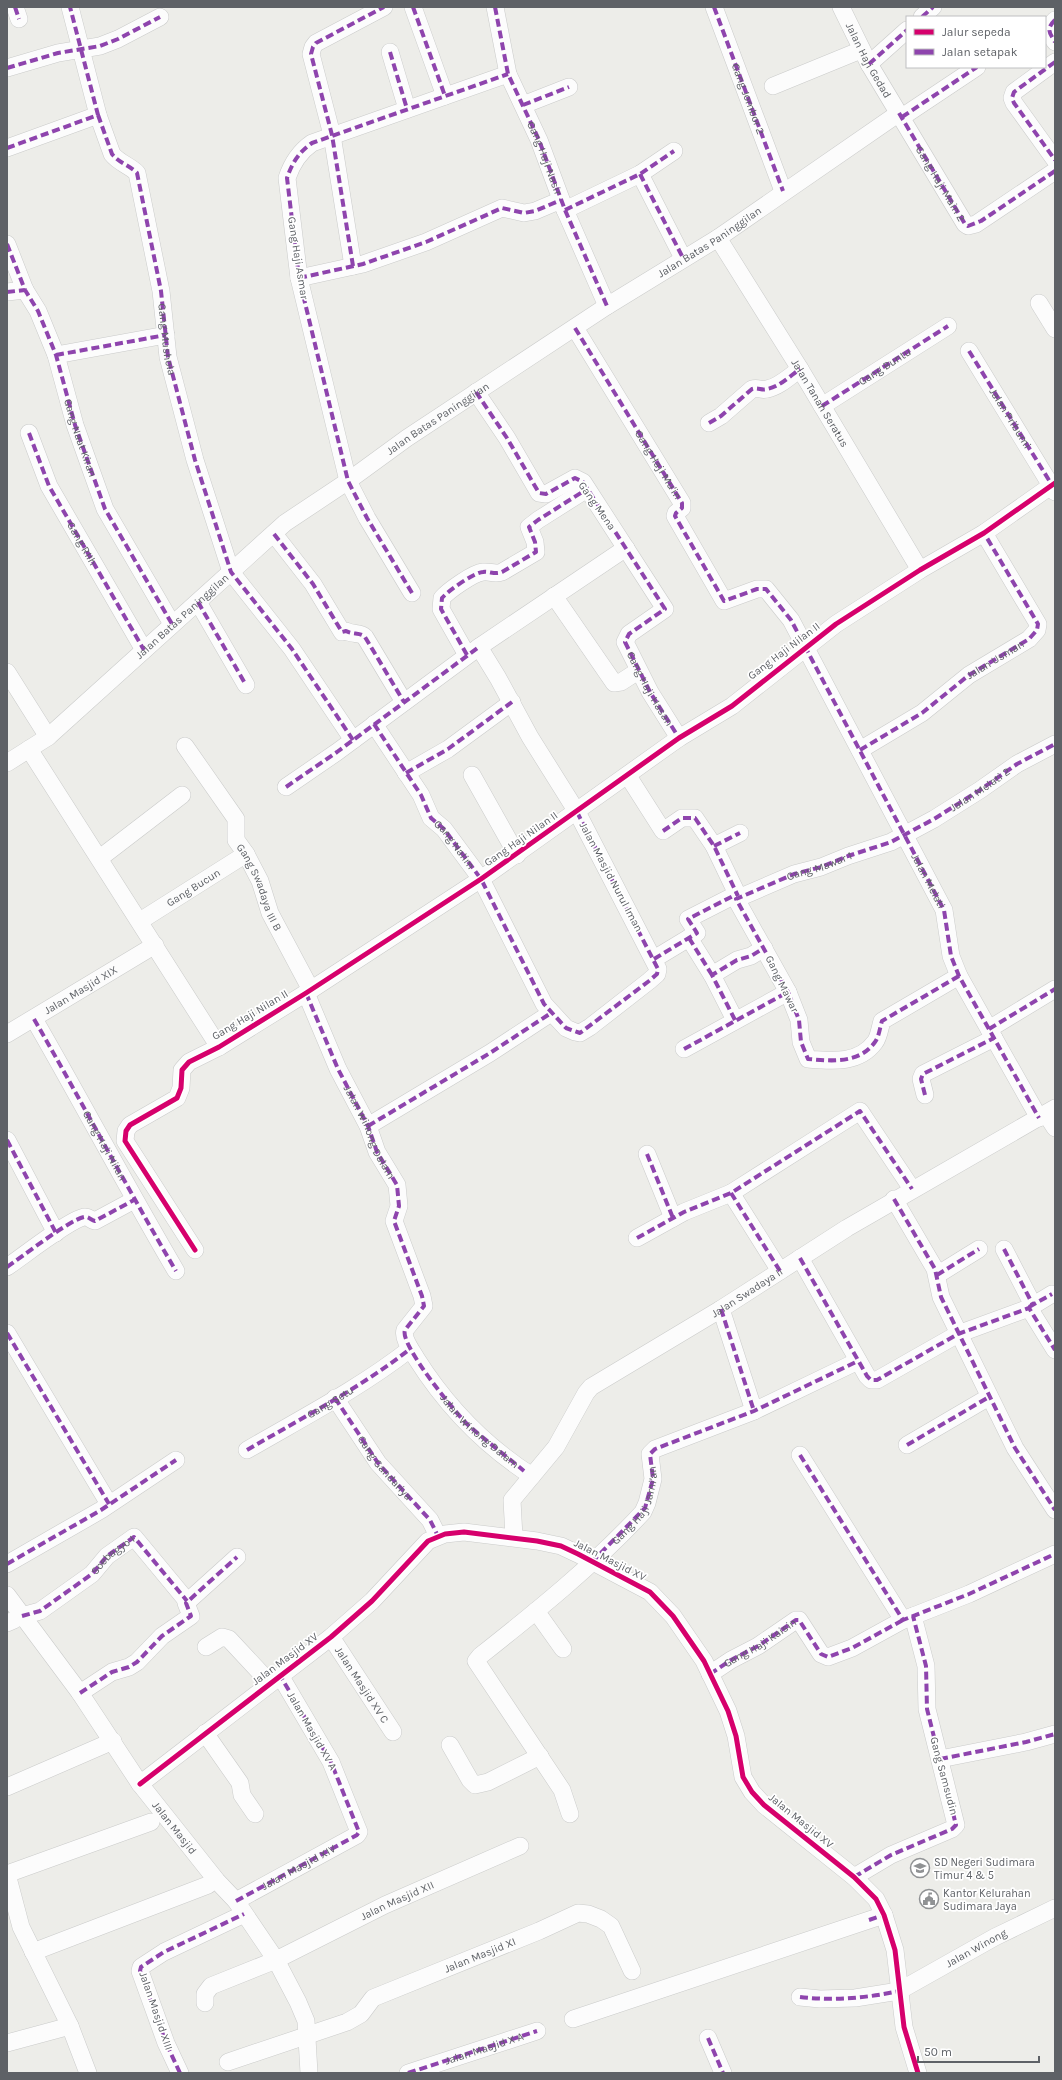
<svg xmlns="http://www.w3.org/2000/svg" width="1062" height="2080" font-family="Karla,sans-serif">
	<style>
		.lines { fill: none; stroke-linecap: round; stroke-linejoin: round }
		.minor-casing { stroke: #cacbca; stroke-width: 18 }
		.minor { stroke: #fcfcfc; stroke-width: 17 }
		.quiet { stroke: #8e44ad; stroke-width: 4; stroke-dasharray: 8 4; stroke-linecap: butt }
		.cycleway-casing { stroke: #fff; stroke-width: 8 }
		.cycleway { stroke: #d6006c; stroke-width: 5 }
		.labels { text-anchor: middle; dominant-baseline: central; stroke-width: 3.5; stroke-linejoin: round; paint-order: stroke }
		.street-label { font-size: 11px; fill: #5e6166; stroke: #fff }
		.poi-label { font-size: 11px; fill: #5e6166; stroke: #fff; text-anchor: start }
	</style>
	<rect width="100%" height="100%" fill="#edede9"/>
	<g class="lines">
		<g class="minor-casing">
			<g id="minor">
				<path d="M15,7L19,19"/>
				<path d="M413,7L445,96"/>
				<path d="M495,7L508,74L539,140L565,210L607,306"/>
				<path d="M714,7L783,191"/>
				<path id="s1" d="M841,7L869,64L965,224L968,226L976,224L1055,171"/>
				<path d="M922,17L933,7"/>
				<path d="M1055,20C1046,29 1049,32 1055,42"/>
				<path d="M390,52L407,109"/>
				<path d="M1055,62L1014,92L1012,98L1014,103L1055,160"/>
				<path d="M869,64L907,30"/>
				<path d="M7,68L58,53L100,46L118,39L160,17"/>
				<path d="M773,86L861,50"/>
				<path d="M523,105L569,87"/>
				<path id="s2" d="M98,115L112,154C119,163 129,165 137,173L161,291L168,357L195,460L231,572L292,649L353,740"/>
				<path d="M902,117L977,67"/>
				<path d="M7,148L98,115L70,7"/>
				<path d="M640,174L683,258"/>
				<path d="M565,210L640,174L674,151"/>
				<path id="s3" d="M718,238L800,369L920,570"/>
				<path d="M7,244L25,290L38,311L56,355L75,425L105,509L172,624"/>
				<path d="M353,266L332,135L311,54L313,47L316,43L384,7"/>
				<path d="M299,278L363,264L426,242L502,208L524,213L535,211L561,200"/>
				<path d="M7,292L25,290"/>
				<path d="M1039,303L1055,329"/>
				<path d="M575,328L682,503V508L676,513L675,516L724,601L757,589H766L791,620L944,910L951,956L959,976L1039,1118"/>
				<path d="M969,351L1055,492"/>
				<path d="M56,355L166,335"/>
				<path d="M476,392L507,438L539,493L546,494L575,478L583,482L665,609L629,634L625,642L650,692L679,738"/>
				<path d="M822,406L948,326"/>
				<path d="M709,423L721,416L752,389C758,387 762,391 767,389C779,387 790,376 800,369"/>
				<path id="s4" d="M29,433L49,486L144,650"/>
				<path d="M274,534L313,584L342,632L346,631C353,635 360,632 365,637L404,702"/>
				<path d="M412,593L367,518L348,481L299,278L287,178C292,163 299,152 312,143L508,74"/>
				<path d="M554,596L614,683L621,682L638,671"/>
				<path d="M198,602L246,685"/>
				<path d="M467,655L441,609L442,598C448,591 473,573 483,572C489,571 495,575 502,572L536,552L535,542L529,527L538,520L587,489"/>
				<path d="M7,672L48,737"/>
				<path id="s5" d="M374,724L421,795L431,818L444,829L481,879L544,1004L566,1028L575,1032L580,1033L590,1027L649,981L657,974L658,969L577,812L530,737L498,678L479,647"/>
				<path id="s6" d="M185,746L236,819V840L246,854L260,881L270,913L311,990"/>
				<path d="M29,749L219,1047"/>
				<path d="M860,750L922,713L969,675L1029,639L1037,630L1038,624L984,533"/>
				<path id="s7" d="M7,763L48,737L285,523L348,481L407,438L607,306L718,238L899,113"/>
				<path d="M406,773L448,749L512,702"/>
				<path d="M472,775L517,855"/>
				<path d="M628,776L663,831L682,818H695L714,846L738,896"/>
				<path d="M286,787L337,752L479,647L626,548"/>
				<path d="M714,846L740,833"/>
				<path d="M100,858L182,795"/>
				<path id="s8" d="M140,921L246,854"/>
				<path d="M689,938L712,975"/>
				<path d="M654,959L697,933L688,919L737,894"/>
				<path id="s9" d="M959,976L882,1021C880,1027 879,1037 875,1042C859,1064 832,1061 808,1059L801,1042L799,1020L788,992L736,899L794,874L821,867L848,856L891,842L934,819L980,790L1017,764L1055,744"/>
				<path d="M306,993L338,1069L368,1126L377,1152L397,1185L399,1206L394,1221L422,1296L424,1306L405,1330C402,1338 412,1351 416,1358C445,1404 485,1446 532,1476"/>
				<path id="s10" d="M34,1019C82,1102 127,1188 176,1271"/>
				<path d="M735,1020L712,975L737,960L751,956L764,948"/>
				<path d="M989,1029L1055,989"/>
				<path id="s11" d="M7,1034L155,945"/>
				<path d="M684,1049L788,992"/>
				<path d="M925,1095L921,1079L923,1074L994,1038"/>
				<path d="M1046,1114L1055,1128"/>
				<path d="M368,1126L490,1053L551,1013"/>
				<path d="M7,1140L56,1233"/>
				<path d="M647,1154L673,1218"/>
				<path d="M731,1193L780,1271"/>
				<path d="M894,1199L935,1269L941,1297L1015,1448L1055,1510"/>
				<path d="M637,1238L684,1212L731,1193L860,1111L912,1189"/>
				<path d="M1004,1249L1033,1305"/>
				<path d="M195,1250L125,1141L126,1131L130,1125L177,1098L181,1088L182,1070L189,1062L219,1047L306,993L481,879L679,738L732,706L836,624L920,570L984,533L1055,483"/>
				<path d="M800,1258L867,1376L871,1380H877L958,1334L1029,1308L1055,1350"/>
				<path d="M7,1267C22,1257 69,1220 84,1217C88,1216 91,1220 95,1221L134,1200"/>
				<path d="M937,1275L979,1249"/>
				<path d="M1029,1308L1052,1294"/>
				<path d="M721,1309L754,1411"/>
				<path d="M7,1333L109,1504"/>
				<path d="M335,1398L378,1463L430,1520L438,1536"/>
				<path d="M907,1445L989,1397"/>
				<path d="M247,1450C302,1418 360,1388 410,1349"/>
				<path d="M800,1455L903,1620L969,1594L1055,1554"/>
				<path id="s12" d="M514,1537L512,1500L556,1447L586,1393L591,1387L721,1309L847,1228L1055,1108"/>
				<path d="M7,1564L101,1510L176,1460"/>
				<path id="s13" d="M7,1595L80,1693L140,1784L217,1881L236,1901L276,1960L298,2002L306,2021L309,2073"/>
				<path d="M536,1611L563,1649"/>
				<path d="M22,1616L40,1611L92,1574L107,1556L134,1537L187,1601"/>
				<path d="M7,1623L14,1620"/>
				<path id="s14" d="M331,1637L393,1732"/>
				<path d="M206,1647L222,1637L229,1639L270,1683"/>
				<path d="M710,1674L731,1660L758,1646L796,1620H799L821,1654L828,1657L852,1648L903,1620"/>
				<path d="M80,1693L112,1672L129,1667L137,1662L162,1636L191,1616L186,1603L237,1557"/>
				<path d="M205,1733L240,1783L242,1795L255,1814"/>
				<path d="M450,1745L470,1780L475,1785L488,1782L540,1756"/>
				<path d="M940,1759L1026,1742L1055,1734"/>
				<path d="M140,1784L331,1637L372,1601L428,1541L445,1534L464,1532L537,1541L561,1546L578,1554L650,1592L673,1616L704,1661L728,1711L736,1736L743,1777L752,1792L764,1805L854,1877L876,1899L884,1915L895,1950L904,2027L918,2073"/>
				<path d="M7,1787L113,1741"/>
				<path id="s15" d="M570,1814L562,1790L476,1661L480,1656C537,1611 594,1565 643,1512L647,1503L653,1479L650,1454L655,1449L754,1411L858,1361"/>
				<path d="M7,1874L21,1927L70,2026L88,2073"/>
				<path d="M7,1874L151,1822"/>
				<path d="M854,1877L891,1855L952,1829L956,1825L927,1709L926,1666L913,1616"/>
				<path d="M236,1901L357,1835L359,1832L331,1762L281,1677"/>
				<path d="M33,1952L208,1885"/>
				<path id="s16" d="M800,1997L820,1999L855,1998L899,1991L995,1937L1055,1908"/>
				<path id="s17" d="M205,2003V1994L211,1986L276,1960L385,1905L520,1846"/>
				<path d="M573,2019L884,1915"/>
				<path d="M708,2038L723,2073"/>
				<path d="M7,2043L70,2026"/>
				<path id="s18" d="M228,2062L347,2022L361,2014L373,1998L539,1931L578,1913L588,1914L601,1919L611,1926L632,1971"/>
				<path d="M180,2073L166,2043L140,1971L141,1967L164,1952L244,1914"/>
				<path d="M408,2073L537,2031"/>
			</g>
		</g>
		<use href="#minor" class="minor"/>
		<g class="quiet">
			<path d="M15,7L19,19"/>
			<path d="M413,7L445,96"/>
			<path id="s19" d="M495,7L508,74L539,140L565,210L607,306"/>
			<path id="s20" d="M714,7L783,191"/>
			<path d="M922,17L933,7"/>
			<path d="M1055,20C1046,29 1049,32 1055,42"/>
			<path d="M390,52L407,109"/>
			<path d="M1055,62L1014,92L1012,98L1014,103L1055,160"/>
			<path d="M869,64L907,30"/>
			<path d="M7,68L58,53L100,46L118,39L160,17"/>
			<path d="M523,105L569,87"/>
			<path d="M899,113L965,224L968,226L981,221L1055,171"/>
			<path d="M98,115L112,154C119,163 129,165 137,173L161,291L168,357L195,460L231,572L292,649L353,740"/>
			<path d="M902,117L977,67"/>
			<path d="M7,148L98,115L70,7"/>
			<path d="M640,174L683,258"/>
			<path d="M565,210L640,174L674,151"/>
			<path id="s21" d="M7,244L25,290L38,311L56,355L75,425L105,509L172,624"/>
			<path d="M353,266L332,135L311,54L313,47L316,43L384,7"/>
			<path d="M299,278L363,264L426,242L502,208L524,213L535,211L561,200"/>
			<path d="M7,292L25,290"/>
			<path id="s22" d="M575,328L682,503V508L676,513L675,516L724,601L757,589H766L791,620L944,910L951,956L959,976L1039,1118"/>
			<path id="s23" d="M969,351L1052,485L1053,484"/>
			<path d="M56,355L166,335"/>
			<path id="s24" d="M476,392L507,438L539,493L546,494L575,478L583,482L665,609L629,634L625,642L650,692L679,738"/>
			<path id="s25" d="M822,406L948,326"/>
			<path d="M709,423L721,416L752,389C758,387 762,391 767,389C779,387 790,376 800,369"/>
			<path d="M29,433L49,486L144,650"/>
			<path d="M274,534L313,584L342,632L346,631C353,635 360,632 365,637L404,702"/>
			<path d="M412,593L367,518L348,481L299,278L287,178C292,163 299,152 312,143L508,74"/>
			<path d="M198,602L246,685"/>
			<path d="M467,655L441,609L442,598C448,591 473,573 483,572C489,571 495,575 502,572L536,552L535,542L529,527L538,520L587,489"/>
			<path d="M374,724L421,795L431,818L444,829L481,879L544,1004L566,1028L580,1033L649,981L657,974L658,969L577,812"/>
			<path id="s26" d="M860,750L922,713L969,675L1029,639L1037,630L1038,624L984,533"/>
			<path d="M406,773L448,749L512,702"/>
			<path d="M286,787L337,752L479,647"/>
			<path d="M663,831L682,818H695L714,846L738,896"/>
			<path d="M714,846L740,833"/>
			<path d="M689,938L712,975"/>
			<path d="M654,959L697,933L688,919L737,894"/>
			<path d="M959,976L882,1021C880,1027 879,1037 875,1042C859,1064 832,1061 808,1059L801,1042L799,1020L788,992L736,899L794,874L821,867L848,856L891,842L934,819L980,790L1017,764L1055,744"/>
			<path id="s27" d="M306,993L338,1069L368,1126L377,1152L397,1185L399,1206L394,1221L422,1296L424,1306L405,1330C399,1344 455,1412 467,1424C485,1440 505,1455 524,1471"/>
			<path d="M34,1019C82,1102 127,1188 176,1271"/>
			<path d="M735,1020L712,975L737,960L751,956L764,948"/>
			<path d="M989,1029L1055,989"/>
			<path d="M684,1049L788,992"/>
			<path d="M925,1095L921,1079L923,1074L994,1038"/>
			<path d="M368,1126L490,1053L551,1013"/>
			<path d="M7,1140L56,1233"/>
			<path d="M647,1154L673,1218"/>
			<path d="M731,1193L780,1271"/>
			<path d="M894,1199L935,1269L941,1297L1015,1448L1055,1510"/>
			<path d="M637,1238L684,1212L731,1193L860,1111L912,1189"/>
			<path d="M1004,1249L1033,1305"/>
			<path d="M800,1258L867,1376L871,1380H877L958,1334L1029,1308L1055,1350"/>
			<path d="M7,1267C22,1257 69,1220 84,1217C88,1216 91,1220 95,1221L134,1200"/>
			<path d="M937,1275L979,1249"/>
			<path d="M1029,1307L1052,1294"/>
			<path d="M721,1309L754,1411"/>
			<path d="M7,1333L109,1504"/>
			<path id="s28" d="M335,1398L378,1463L430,1520L438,1536"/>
			<path d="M907,1445L989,1397"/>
			<path id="s29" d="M247,1450C302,1418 360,1388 410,1349"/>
			<path d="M800,1455L903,1620L969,1594L1055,1554"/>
			<path d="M592,1562L645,1508L653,1479L650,1454L655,1449L754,1411L858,1361"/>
			<path d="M7,1564L101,1510L176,1460"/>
			<path id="s30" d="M22,1616L40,1611L92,1574L107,1556L134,1537L187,1601"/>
			<path id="s31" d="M710,1674L731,1660L758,1646L796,1620H799L821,1654L828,1657L852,1648L903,1620"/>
			<path d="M80,1693L112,1672L129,1667L137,1662L162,1636L191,1616L186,1603L237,1557"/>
			<path d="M940,1759L1026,1742L1055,1734"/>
			<path d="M854,1877L891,1855L952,1829L956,1825L927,1709L926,1666L913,1616"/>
			<path id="s32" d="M236,1901L357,1835L359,1832L331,1762L281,1677"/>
			<path d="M869,1920L884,1915"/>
			<path d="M800,1997C833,2001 867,1998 899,1991"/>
			<path d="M708,2038L723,2073"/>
			<path d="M180,2073L166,2043L140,1971L141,1967L164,1952L244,1914"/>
			<path id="s33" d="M408,2073L537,2031"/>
		</g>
		<g class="cycleway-casing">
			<path id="cycleway" d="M195,1250L125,1141L126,1131L130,1125L177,1098L181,1088L182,1070L189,1062L219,1047L306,993L481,879L679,738L732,706L836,624L920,570L984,533L1055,483
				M140,1784L331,1637L372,1601L428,1541L445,1534L464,1532L537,1541L561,1546L578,1554L650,1592L673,1616L704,1661L728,1711L736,1736L743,1777L752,1792L764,1805L854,1877L876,1899L884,1915L895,1950L904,2027L918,2073"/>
		</g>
		<use href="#cycleway" class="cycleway"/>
	</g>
	<defs>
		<g id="school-ring" transform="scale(1)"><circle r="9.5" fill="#fff" stroke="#909294" stroke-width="1.5"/><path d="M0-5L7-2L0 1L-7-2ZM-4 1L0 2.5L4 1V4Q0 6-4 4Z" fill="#909294"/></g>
		<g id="civic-ring" transform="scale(1)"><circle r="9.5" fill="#fff" stroke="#909294" stroke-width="1.5"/><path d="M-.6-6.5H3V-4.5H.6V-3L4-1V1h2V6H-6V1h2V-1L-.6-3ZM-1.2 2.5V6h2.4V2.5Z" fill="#909294"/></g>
	</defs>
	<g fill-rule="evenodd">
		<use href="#school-ring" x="920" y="1868"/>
		<use href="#civic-ring" x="929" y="1899"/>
	</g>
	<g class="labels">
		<g class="street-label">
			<text stroke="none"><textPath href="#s1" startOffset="60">Jalan Haji Gedad</textPath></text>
			<text stroke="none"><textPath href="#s20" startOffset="98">Gang Jombor 2</textPath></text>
			<text stroke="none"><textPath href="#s19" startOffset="160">Gang Haji Nasir</textPath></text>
			<text stroke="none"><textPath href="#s1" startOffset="203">Gang Haji Main 2</textPath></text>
			<text stroke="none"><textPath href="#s7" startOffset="877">Jalan Batas Paninggilan</textPath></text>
			<text transform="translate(298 258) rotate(81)">Gang Haji Asmar</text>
			<text stroke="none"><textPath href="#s2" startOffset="242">Gang Mushola</textPath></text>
			<text stroke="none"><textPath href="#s25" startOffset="74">Gang Buntu</textPath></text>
			<text stroke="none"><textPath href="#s3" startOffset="194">Jalan Tanah Seratus</textPath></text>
			<text stroke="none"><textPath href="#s7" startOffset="553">Jalan Batas Paninggilan</textPath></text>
			<text stroke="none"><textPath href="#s23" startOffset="79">Jalan Pribumi</textPath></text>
			<text stroke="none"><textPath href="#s21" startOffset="208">Gang Naat Kiran</textPath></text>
			<text stroke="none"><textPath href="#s22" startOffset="160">Gang Haji Mu'in</textPath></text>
			<text transform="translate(597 506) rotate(55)">Gang Mena</text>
			<text stroke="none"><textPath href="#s4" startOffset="123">Gang RIIh</textPath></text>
			<text stroke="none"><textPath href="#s7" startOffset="229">Jalan Batas Paninggilan</textPath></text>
			<text transform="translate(784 651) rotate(-37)">Gang Haji Nilan II</text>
			<text stroke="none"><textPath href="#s26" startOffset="163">Jalan Usman</textPath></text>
			<text stroke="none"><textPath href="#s24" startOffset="425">Gang Haji Hasan</textPath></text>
			<text stroke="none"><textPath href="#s9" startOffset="630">Jalan Melati 2</textPath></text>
			<text transform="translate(521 839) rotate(-35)">Gang Haji Nilan II</text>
			<text stroke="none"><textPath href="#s5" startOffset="146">Gang Nalim</textPath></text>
			<text stroke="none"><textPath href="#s9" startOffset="451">Gang Mawar 1</textPath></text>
			<text transform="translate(611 877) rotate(62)">Jalan Masjid Nurul Iman</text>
			<text stroke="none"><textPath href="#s22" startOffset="698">Jalan Melati</textPath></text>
			<text stroke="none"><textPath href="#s8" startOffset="63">Gang Bucun</textPath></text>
			<text stroke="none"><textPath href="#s6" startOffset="163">Gang Swadaya III B</textPath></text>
			<text transform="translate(782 984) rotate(64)">Gang Mawar</text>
			<text stroke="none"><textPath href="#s11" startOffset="86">Jalan Masjid XIX</textPath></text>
			<text transform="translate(250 1015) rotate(-31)">Gang Haji Nilan II</text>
			<text stroke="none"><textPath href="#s27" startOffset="153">Jalan Winong Dalam</textPath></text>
			<text stroke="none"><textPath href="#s10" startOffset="145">Gang Haji Nilan</textPath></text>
			<text stroke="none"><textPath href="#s12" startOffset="358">Jalan Swadaya II</textPath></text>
			<text stroke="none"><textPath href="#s29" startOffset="96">Gang Setu</textPath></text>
			<text stroke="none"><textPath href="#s27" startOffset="499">Jalan Winong Dalam</textPath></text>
			<text stroke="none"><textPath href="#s28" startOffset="86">Gang Gandariya</textPath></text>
			<text stroke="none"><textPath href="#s15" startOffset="407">Gang Haji Jami'an</textPath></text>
			<text stroke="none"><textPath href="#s30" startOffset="111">Soebagyo I</textPath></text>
			<text transform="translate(610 1560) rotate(27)">Jalan Masjid XV</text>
			<text stroke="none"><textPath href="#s31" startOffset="59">Gang Haji Kaisin</textPath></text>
			<text transform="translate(285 1659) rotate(-37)">Jalan Masjid XV</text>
			<text stroke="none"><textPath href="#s14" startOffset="57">Jalan Masjid XV C</textPath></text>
			<text transform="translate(312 1731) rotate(60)">Jalan Masjid XV A</text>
			<text transform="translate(944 1776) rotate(75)">Gang Samsudin</text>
			<text transform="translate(801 1821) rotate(39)">Jalan Masjid XV</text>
			<text stroke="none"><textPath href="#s13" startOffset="287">Jalan Masjid</textPath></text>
			<text stroke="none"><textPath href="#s32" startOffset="71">Jalan Masjid XIV</textPath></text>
			<text stroke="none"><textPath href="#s17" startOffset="224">Jalan Masjid XII</textPath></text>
			<text stroke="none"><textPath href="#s16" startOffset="188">Jalan Winong</textPath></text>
			<text stroke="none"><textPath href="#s18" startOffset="277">Jalan Masjid XI</textPath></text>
			<text transform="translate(156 2011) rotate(71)">Jalan Masjid XIII</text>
			<text stroke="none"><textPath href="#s33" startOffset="80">Jalan Masjid X A</textPath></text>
		</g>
		<g class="poi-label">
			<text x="934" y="1862">SD Negeri Sudimara<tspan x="934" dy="13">Timur 4 &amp; 5</tspan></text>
			<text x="943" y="1893">Kantor Kelurahan<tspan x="943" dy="13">Sudimara Jaya</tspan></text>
		</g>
	</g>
	<rect width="1062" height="2080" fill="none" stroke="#5e6166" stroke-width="16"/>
	<rect x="906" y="16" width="140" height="52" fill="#ffffff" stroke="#bfc0c2"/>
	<rect x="914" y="29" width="20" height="6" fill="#d6006c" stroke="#bfc0c2"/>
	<text x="942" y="36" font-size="12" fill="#5e6166">Jalur sepeda</text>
	<rect x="914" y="49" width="20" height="6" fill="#8e44ad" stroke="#bfc0c2"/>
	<text x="942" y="56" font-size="12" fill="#5e6166">Jalan setapak</text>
	<path d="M918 2056v6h121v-6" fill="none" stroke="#5e6166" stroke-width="2"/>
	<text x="924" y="2056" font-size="12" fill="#5e6166" stroke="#ffffff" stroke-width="3" paint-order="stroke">50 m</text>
</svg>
